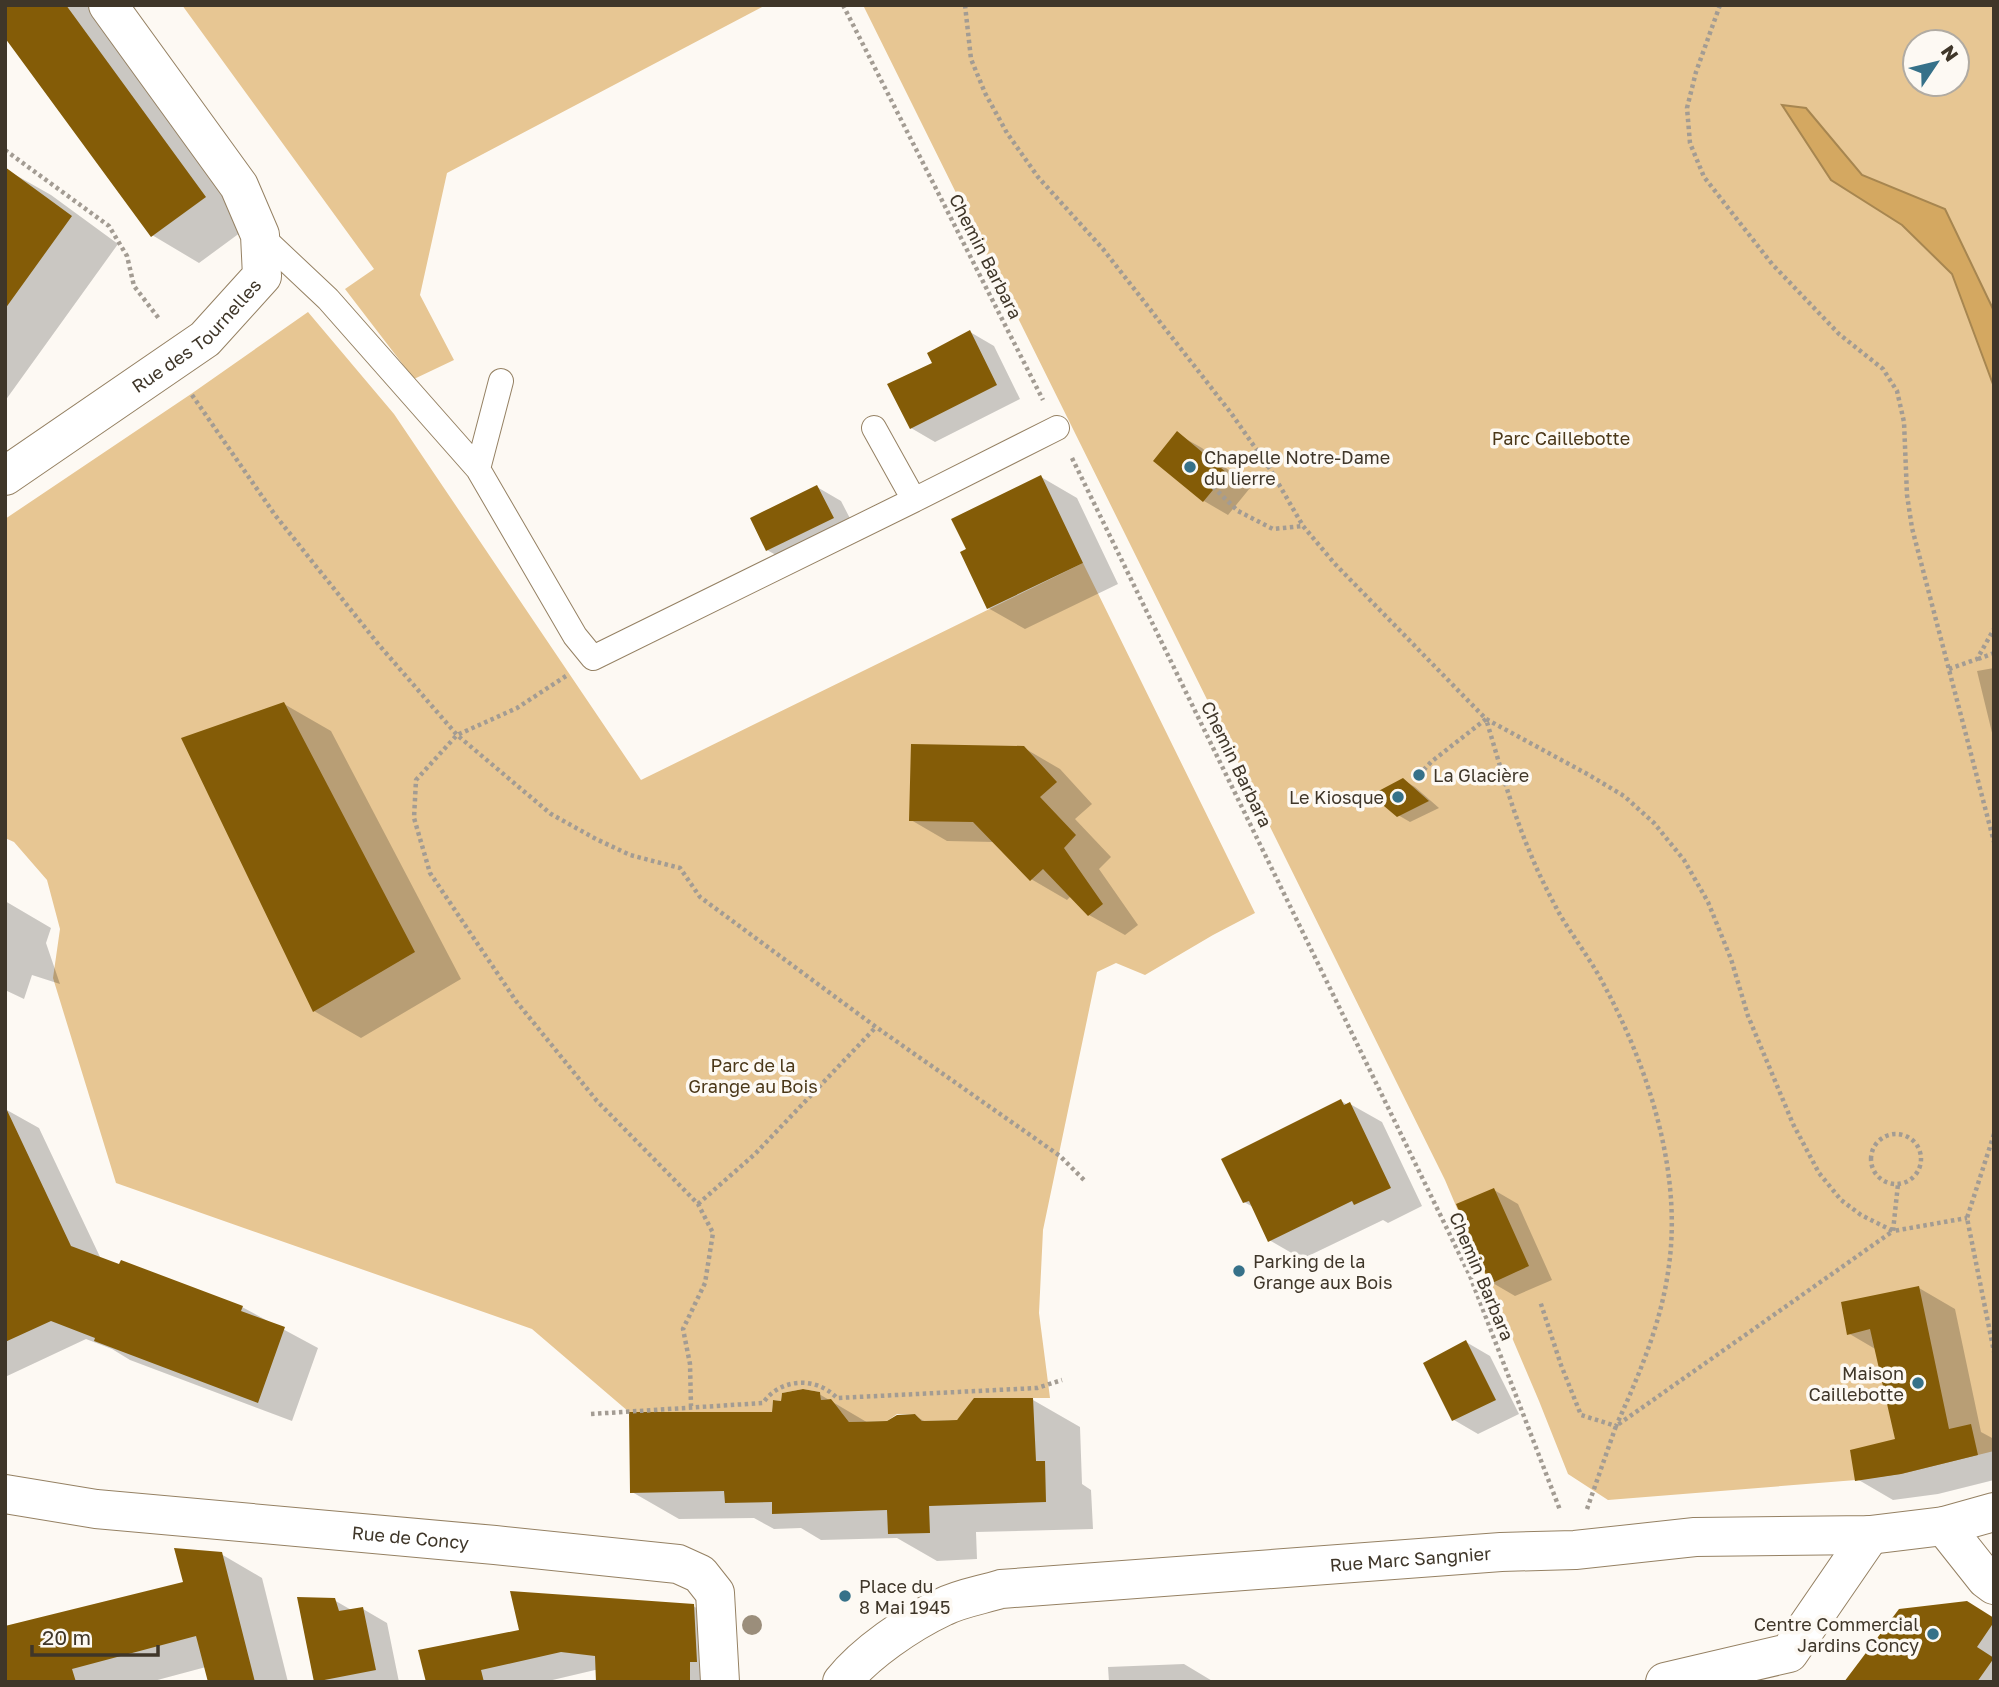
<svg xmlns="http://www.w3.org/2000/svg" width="1999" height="1687" font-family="'Golos Text',sans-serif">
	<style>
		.green { fill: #e7c693; fill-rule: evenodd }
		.water { fill: #d4a861; stroke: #a78650; stroke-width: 2 }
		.shadow { fill: #0003 }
		.building { fill: #845c07 }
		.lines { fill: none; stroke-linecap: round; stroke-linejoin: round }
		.service-casing { stroke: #958163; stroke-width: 26 }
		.minor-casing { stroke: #958163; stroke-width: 40 }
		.tertiary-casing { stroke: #958163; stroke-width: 40 }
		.path { stroke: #a39c93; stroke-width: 4.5; stroke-dasharray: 3.5 3.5; stroke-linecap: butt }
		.service { stroke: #fff; stroke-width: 24 }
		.minor { stroke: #fff; stroke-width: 38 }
		.tertiary { stroke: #fff; stroke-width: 38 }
		.tree { fill: #9b8e7b }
		.poi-dot { fill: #367189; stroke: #fdf9f3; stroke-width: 2.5 }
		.labels { text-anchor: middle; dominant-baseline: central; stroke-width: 7; stroke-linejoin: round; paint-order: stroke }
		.street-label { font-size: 18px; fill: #3f3629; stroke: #fdf9f3 }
		.park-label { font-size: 18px; fill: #4a3718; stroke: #fdf9f3 }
		.poi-label { font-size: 18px; fill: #3f3629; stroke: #fdf9f3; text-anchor: start }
	</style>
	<rect width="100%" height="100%" fill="#fdf9f3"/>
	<path class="green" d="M182,5H766L447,173L420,295L454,360L414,379L345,289L374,269Z
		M863,5H1994V1451L1901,1474L1856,1480L1608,1500L1568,1474L1539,1401L1445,1180ZM1915,42H1957V84H1915Z
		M308,312L394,414L641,780L1083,563L1255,913L1213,935L1145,975L1116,963L1097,972L1043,1230L1039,1313L1050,1398H978L957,1420L922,1421L915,1414H897L887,1421L849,1422L841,1412L832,1410L831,1399L821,1400L820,1392L803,1389L782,1393L781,1401L773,1400L772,1412H629L532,1329L116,1183L53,978L60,929L47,880L14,842L5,838V519L191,394Z"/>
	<path class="water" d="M1782,105L1806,108L1862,175L1945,209L1994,311V387L1952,274L1902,225L1831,180Z"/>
	<path class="shadow" d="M5,5H92L252,224L199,263L152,235Z
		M5,169L51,195L118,244L5,401Z
		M970,332L994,346L1020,399L935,442L911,428L934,364Z
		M1177,434L1202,448L1250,488L1228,515L1204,501Z
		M1041,477L1077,498L1118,584L1025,629L988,608Z
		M817,487L841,501L857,532L792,564L767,550Z
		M1994,668V741L1977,671Z
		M284,704L331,731L461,979L361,1038L314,1011Z
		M1024,748L1060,769L1092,804L1075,819L1111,857L1099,869L1138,925L1125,935L1089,915L1071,896L1067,900L1031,879L994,842L947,841L911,820Z
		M1403,780L1415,787L1439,808L1410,822L1398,815Z
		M5,901L51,928L46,943L60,984L32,975L24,999L5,990Z
		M1341,1101L1348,1105L1350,1104L1382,1122L1422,1206L1388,1223L1383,1220L1302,1259L1269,1240L1253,1207L1244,1202Z
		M5,1109L39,1128L101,1259L242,1307L318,1348L292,1421L130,1360L112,1349L86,1339L5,1377Z
		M1494,1190L1518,1204L1552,1280L1515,1296L1491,1282Z
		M1919,1288L1955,1309L1981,1432L1994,1439V1480L1938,1494L1893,1500L1857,1479L1897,1441L1877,1350L1848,1333Z
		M1466,1342L1490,1356L1519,1414L1478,1434L1454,1420Z
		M819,1394L870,1424L888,1423L915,1416L926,1422H958L1033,1400L1080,1427L1082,1484L1091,1490L1093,1529L976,1532L977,1559L937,1561L897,1538L821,1540L801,1528L774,1529L754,1518L679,1519L632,1492L774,1413L782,1402Z
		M221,1554L262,1578L288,1682H209L206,1667L150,1682H5L185,1584Z
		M299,1599L334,1600L353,1611L363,1609L387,1623L399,1682H316Z
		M693,1606L726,1625L722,1682H598L597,1670H595L544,1682H428Z
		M1994,1618V1682H1846Z
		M1184,1664L1214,1682H1109L1108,1667Z"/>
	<path class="building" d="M5,5H66L206,197L151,237L5,38Z
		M5,167L72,216L5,309Z
		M970,330L997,385L910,429L887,384L932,363L927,353Z
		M1177,431L1227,473L1203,502L1153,461Z
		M1041,475L1083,563L987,609L960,552L966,549L951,519Z
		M817,485L834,518L766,551L750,518Z
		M284,702L415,952L313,1012L181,738Z
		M911,744L1024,746L1057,782L1040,797L1076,835L1064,848L1103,904L1088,916L1043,869L1030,881L973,822L909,821Z
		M1403,778L1429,801L1397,817L1371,795Z
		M1341,1099L1344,1105L1350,1102L1391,1188L1354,1205L1352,1201L1268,1242L1249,1201L1243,1203L1221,1159Z
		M5,1106L71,1246L119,1264L121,1260L243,1306L241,1311L285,1327L258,1403L94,1341L95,1338L51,1321L5,1342Z
		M1494,1188L1529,1266L1490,1284L1456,1204Z
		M1919,1286L1949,1429L1971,1424L1978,1455L1901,1474L1855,1481L1850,1450L1895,1439L1870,1329L1847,1335L1841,1302Z
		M1466,1340L1496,1400L1452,1421L1423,1363Z
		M803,1389L820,1392L821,1400L831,1399L849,1422L887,1421L897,1415L915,1414L922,1421L957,1420L974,1398H1033L1036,1461H1045L1046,1502L929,1506L930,1533L888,1534L887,1510L772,1514V1502L725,1503L724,1491L630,1493L629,1412H772L773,1400L781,1401L782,1393Z
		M174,1548L222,1552L255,1682H208L196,1636L72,1669L76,1682H5V1626L183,1582Z
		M510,1591L694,1604L697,1662H690V1682H596L595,1656L561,1652L481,1670L484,1682H426L418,1650L519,1630Z
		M297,1597L335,1598L339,1611L363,1607L376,1670L314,1682Z
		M1967,1601L1994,1618V1622L1977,1647L1994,1658L1977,1682H1844L1899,1609Z"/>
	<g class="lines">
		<g class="service-casing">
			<path id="service" d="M260,235L328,299L478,469L575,636L593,658L914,500L874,428
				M478,469L501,381
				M914,500L1057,428"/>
		</g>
		<g class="minor-casing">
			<g id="minor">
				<path id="s1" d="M5,476L205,339L262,276L260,235L239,186L108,5"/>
				<path d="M1944,1526L1986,1579L1994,1585"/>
				<path d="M1665,1682L1789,1653L1870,1535"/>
			</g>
		</g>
		<g class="tertiary-casing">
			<g id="tertiary">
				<path id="s2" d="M5,1494L96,1509L495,1545L678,1564L700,1574L715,1593L720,1682"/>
				<path id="s3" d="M842,1682C865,1653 909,1623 943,1607C961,1598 982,1595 1001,1589L1501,1552L1575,1550L1695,1537L1870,1535L1944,1526L1994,1512"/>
			</g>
		</g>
		<path class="path" d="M843,5L1043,400
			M965,5L971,59L985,93L1007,133L1038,177L1103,249L1231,413L1270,469L1303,526L1335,564L1486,719L1589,775L1624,796L1654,823L1684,860L1708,902L1731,959L1748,1016L1793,1124L1819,1173L1841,1200L1861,1215L1893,1231L1967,1218
			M1720,5L1696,72L1687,108L1690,143L1704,177L1772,264L1839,334L1883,369L1897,391L1904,422L1907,495L1912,528L1994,842
			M5,150L109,226L127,256L134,286L160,320
			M192,395L275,515L379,645L457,735L551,814L596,839L630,855L680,868L700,897L876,1027L1060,1156L1086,1182
			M1072,458L1470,1276L1560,1510
			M1208,482L1238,511L1273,529L1303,526
			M1978,659L1994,653
			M1949,669L1977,659L1994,629
			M566,676L517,708L457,735L416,780L414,818L430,873L516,1001L597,1101L698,1204L713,1233L705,1283L683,1329L690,1364L691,1406
			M1419,775L1431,762L1486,719C1500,765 1512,811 1531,855C1539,875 1549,894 1559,913C1573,937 1591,960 1604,985C1648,1067 1682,1171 1669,1265C1662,1322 1639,1375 1616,1426L1581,1415L1561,1365L1540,1301
			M1994,1134L1967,1218L1994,1352
			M1871 1159a25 25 0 1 1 50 0a25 25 0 1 1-50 0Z
			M698,1204L755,1154L876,1027
			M591,1414L763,1403C780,1378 816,1376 837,1398L1037,1388L1062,1380
			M1587,1509L1616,1426L1893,1231L1898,1184"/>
		<use href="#service" class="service"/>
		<use href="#minor" class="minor"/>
		<use href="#tertiary" class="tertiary"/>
	</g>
	<circle class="tree" cx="752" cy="1625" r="10"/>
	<g class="poi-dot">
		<circle cx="1190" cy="467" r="7"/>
		<circle cx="1419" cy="775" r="7"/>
		<circle cx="1398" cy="797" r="7"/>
		<circle cx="1239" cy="1271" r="7"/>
		<circle cx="1918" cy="1383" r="7"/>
		<circle cx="845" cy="1596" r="7"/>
		<circle cx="1933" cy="1634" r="7"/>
	</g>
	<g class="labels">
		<g class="street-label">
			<text transform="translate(986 256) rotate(63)">Chemin Barbara</text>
			<text stroke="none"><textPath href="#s1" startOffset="238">Rue des Tournelles</textPath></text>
			<text transform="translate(1237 764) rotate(64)">Chemin Barbara</text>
			<text transform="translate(1482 1276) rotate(67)">Chemin Barbara</text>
			<text stroke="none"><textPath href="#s2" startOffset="408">Rue de Concy</textPath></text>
			<text stroke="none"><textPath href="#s3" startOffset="598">Rue Marc Sangnier</textPath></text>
		</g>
		<g class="park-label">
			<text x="1561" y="438">Parc Caillebotte</text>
			<text x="753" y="1065">Parc de la<tspan x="753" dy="21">Grange au Bois</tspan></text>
		</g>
		<g class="poi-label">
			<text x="1204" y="457">Chapelle Notre-Dame<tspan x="1204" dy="21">du lierre</tspan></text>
			<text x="1433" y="775">La Glacière</text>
			<text x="1384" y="797" text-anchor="end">Le Kiosque</text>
			<text x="1253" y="1261">Parking de la<tspan x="1253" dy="21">Grange aux Bois</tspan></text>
			<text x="1904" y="1373" text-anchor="end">Maison<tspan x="1904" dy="21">Caillebotte</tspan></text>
			<text x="859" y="1586">Place du<tspan x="859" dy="21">8 Mai 1945</tspan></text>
			<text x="1919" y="1624" text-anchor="end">Centre Commercial<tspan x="1919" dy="21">Jardins Concy</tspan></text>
		</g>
	</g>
	<rect width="1999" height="1687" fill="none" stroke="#3f3629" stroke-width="14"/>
	<g transform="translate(1936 63) rotate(55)"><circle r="33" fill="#fdf9f3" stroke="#b1aba2" stroke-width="2"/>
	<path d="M0-5L12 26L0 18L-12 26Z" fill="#367189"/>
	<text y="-10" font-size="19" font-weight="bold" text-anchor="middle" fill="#3f3629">N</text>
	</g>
	<path d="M32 1645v10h126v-10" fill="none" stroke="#3f3629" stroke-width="3.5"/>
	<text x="42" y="1645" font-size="21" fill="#3f3629" stroke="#fdf9f3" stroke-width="5" paint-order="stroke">20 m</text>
</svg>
